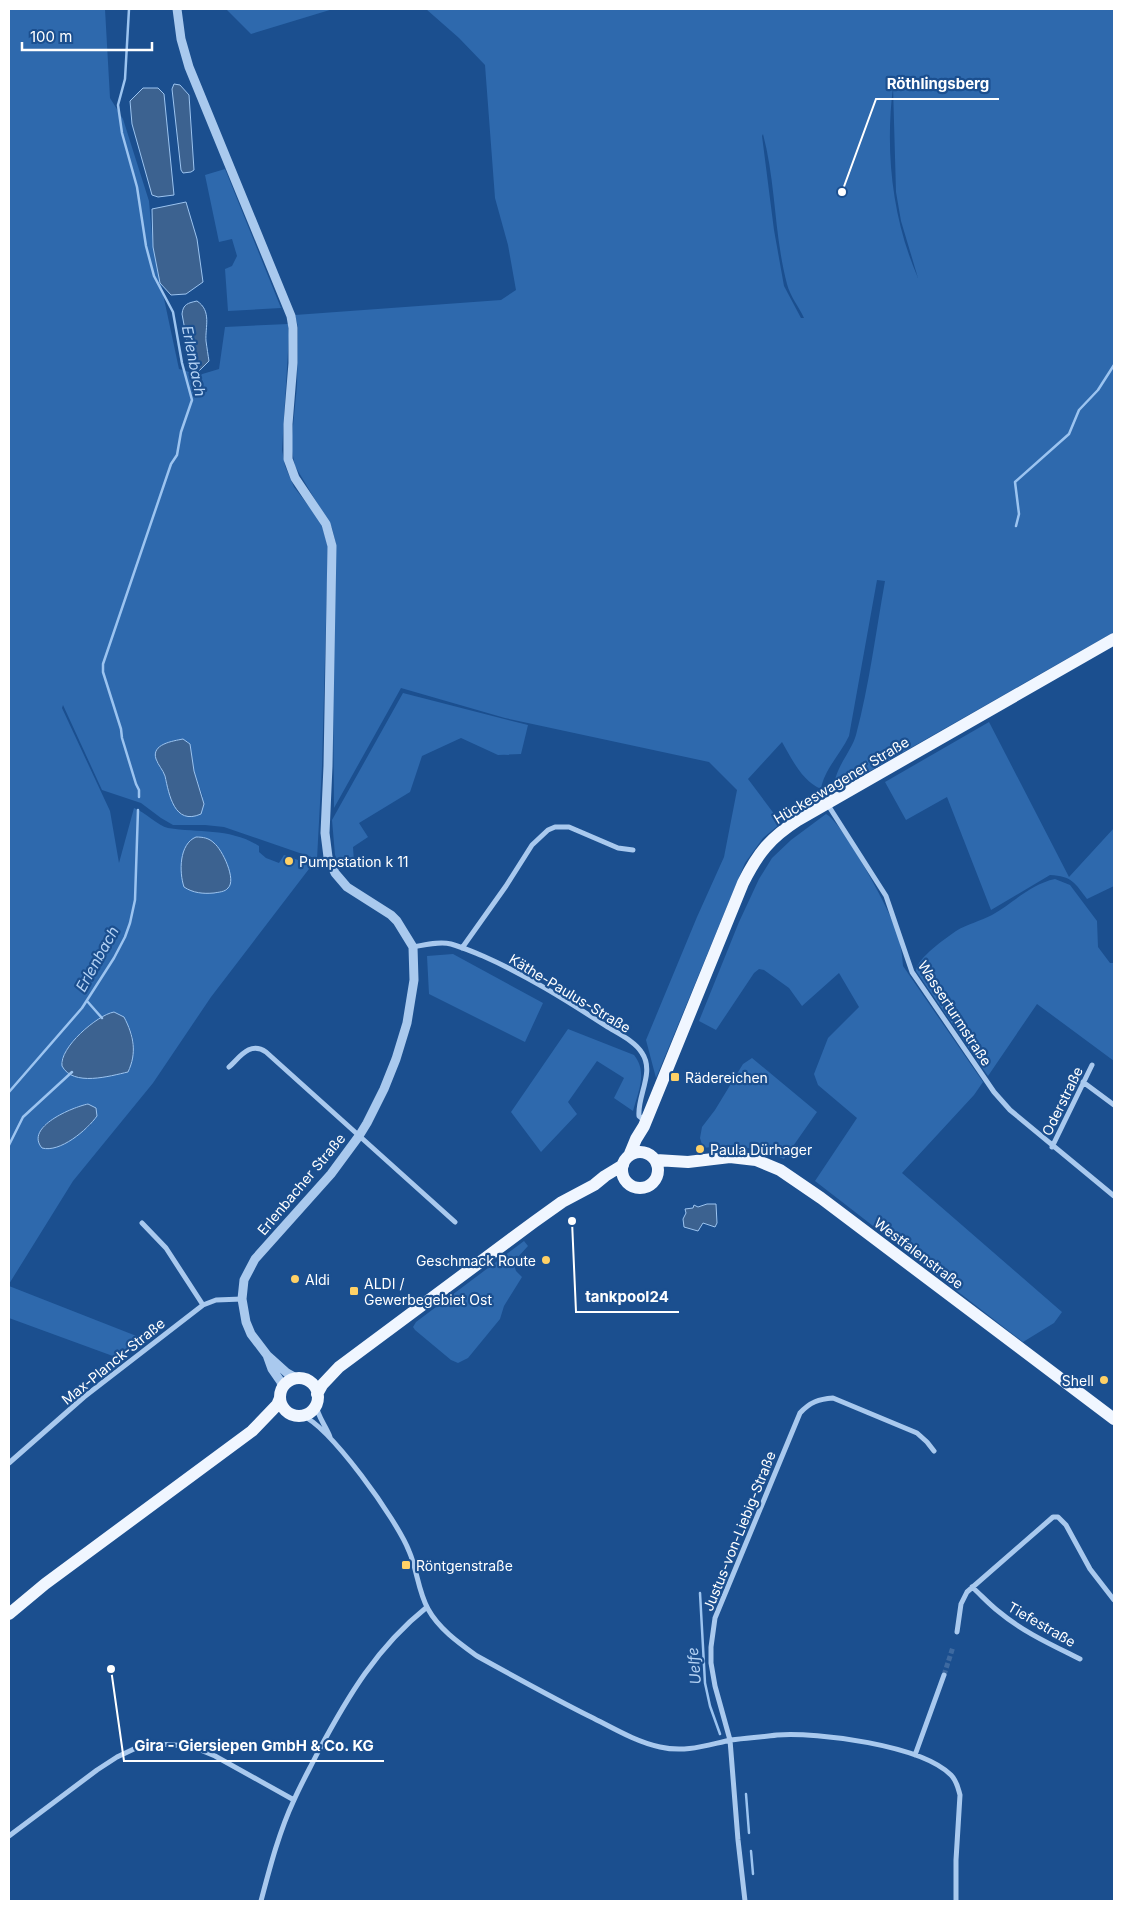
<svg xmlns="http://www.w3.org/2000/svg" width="1123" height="1910" font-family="Inter,sans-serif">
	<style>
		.green { fill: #2e69ad; fill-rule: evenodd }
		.water { fill: #3c6290; stroke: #9cc4f0 }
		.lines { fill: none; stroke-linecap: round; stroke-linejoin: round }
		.stream { stroke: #9cc4f0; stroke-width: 2.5 }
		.minor-tunnel { stroke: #3d69a0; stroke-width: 5; stroke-dasharray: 5 2.5; stroke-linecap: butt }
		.minor { stroke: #a9c9ee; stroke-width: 5 }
		.tertiary { stroke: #a9c9ee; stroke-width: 9 }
		.primary { stroke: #f0f6ff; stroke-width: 12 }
		.poi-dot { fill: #ffd166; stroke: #1b4f8f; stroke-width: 2 }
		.labels { text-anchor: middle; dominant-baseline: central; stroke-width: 4.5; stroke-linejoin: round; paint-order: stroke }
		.street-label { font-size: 14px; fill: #fff; stroke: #1b4f8f }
		.poi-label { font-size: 14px; fill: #fff; stroke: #1b4f8f; text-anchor: start }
		.water-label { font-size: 15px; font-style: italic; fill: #b5d3f5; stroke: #1b4f8f }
		.leader { fill: none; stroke: #fff; stroke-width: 2 }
		.callout-dot { fill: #fff; stroke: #1b4f8f; stroke-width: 2 }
		.callout-label { font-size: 15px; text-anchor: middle; font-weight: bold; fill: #fff; stroke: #1b4f8f; stroke-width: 4.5; stroke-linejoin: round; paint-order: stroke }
	</style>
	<rect width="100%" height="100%" fill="#1b4f8f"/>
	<path class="green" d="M9,9H105L110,98L123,119L149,201L153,247L179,369L199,375L219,369L225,327L288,324L289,335L282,450L285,466L294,487L321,522L328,547L322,766L317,859L224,827L205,825H173L161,818L141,803L102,790L63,705L62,708L110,811L119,863L134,808C145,812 158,826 168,828C199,833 231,828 259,846V852L266,858L279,863L284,855L312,865L211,997L153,1083L73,1181L9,1284ZM175,740L187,741L190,744L194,771L203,797L172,803L164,774L156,761V752L162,745ZM188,842L223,892H197L182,864ZM114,1012C118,1017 126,1022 129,1027C137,1042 133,1057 128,1072L97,1078L61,1063C65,1044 95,1016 114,1012ZM79,1106L91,1125L61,1146L43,1126Z
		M226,9H333L251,34Z
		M426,9H1114V632L835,791C831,772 851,753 856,735C869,686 876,631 885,581L877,580L849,736C841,753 824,770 821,789C801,780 792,759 782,742L748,779L781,823L763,838L745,863L656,1078L646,1040L697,917L724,857L737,790L709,762L505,718L401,688L334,808L333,689L336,544L332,528L295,466L291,446L297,386L298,327L295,315L501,300L516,290L508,245L495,198L485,65L459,38ZM893,87L896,192L901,221L918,278C892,218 885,151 893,87ZM763,134C776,183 774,235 787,284C790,296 799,307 804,318H801L784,286L774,230L762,136Z
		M225,169L281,308L228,311L225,269L232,266L237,256L232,239L219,242L205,175Z
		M403,693L528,725L521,754L498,755L461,738L422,756L410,792L359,823L368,837L353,847L354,862L342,869L335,855L332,820Z
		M989,722L1069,877L1114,828V886L1087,899C1075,883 1072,876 1050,875L991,910L947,797L906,820L885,782Z
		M826,814C842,822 887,905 894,925C900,938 902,952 903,966L983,1082L974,1095L902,1173L1062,1312L1054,1323L1023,1342L815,1181L857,1118L818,1085L814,1074L828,1038L859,1007L839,973L802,1006L789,988L764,970L759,969L754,973L716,1030L699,1021L739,922L759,879L772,858L791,840Z
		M1055,879L1070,885L1097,921L1098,947L1110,963H1114V1061L1037,1004L988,1076L916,971C917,958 946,938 956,931C967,924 981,921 992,915C1013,903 1031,884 1055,879Z
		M453,954L543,1003L525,1042L429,994L427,956Z
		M568,1029L634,1055C648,1072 638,1093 633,1111L614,1098L624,1078L597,1061L568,1102L577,1114L541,1152L511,1112Z
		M752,1058L817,1112L784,1159C754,1146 735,1145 703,1148L700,1138L702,1127L715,1110L743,1064Z
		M524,1241L528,1246L517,1258L514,1265L516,1271L522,1277L504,1306L500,1319L468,1358L458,1363L451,1360L415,1330L413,1327L416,1322Z
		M9,1286L139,1337L121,1359L9,1318Z"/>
	<path class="water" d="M174,84L180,85L189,95L194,170L191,172L183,173L181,170L172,89Z
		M143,88H158L164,94L174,195L158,197L152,195L132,124L130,101Z
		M186,202L197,239L203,282L186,294L171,295L160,283L153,247L152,209Z
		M197,301C212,311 205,327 206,341C207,348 208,355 209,361L196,374L192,368L182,314C183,304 188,303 197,301Z
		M183,739L190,744L194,771L204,804L201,814C174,826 169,794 165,776C163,770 158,765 156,759C151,744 173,741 183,739Z
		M196,837C203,837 209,838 214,843C222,849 237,880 228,888C225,892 219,892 214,893C203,894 193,893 184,887C179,872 179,844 196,837Z
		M114,1012L124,1017C134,1036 137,1053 128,1072C110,1076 73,1087 62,1066C59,1048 97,1015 114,1012Z
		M88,1104L96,1108L97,1116C87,1130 60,1153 42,1148C24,1127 73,1107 88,1104Z
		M707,1204H716L717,1223L715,1227L703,1223L698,1231L684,1227L683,1219L686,1213L685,1209L693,1208L694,1205L698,1207Z"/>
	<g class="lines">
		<path class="stream" d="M129,9L125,79L118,105L122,133L137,187L146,246L154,276L173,312L182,363L192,400L181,432L177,455L171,464L103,664V672L121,729L122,738L136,784L139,790V797
			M1016,526L1019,514L1015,482L1069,434L1079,410L1098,390L1114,365
			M87,1001L102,1018
			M9,1092L82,1008L114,958L125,937L130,923L135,900L138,810
			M9,1145L23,1117L72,1072
			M700,1593L705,1683L710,1706L720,1734
			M746,1794L749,1833
			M751,1851L753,1874"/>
		<path class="minor-tunnel" d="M944,1675L953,1647"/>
		<path class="minor" d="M828,805L886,896L912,972L994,1092L1010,1110L1114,1196
			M413,947C425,945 439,941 451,944C462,947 473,952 483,956C526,975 566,1000 606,1026C617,1033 635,1041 642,1053C655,1072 637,1096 639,1116L645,1121
			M462,948L506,886L532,845L548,830L555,827H569L618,848L633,850
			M229,1067C240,1057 250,1041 266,1052L455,1222
			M1083,1082L1114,1105
			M1052,1147L1092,1065
			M142,1223L166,1248L203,1305
			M316,1404C317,1416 326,1426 330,1437
			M301,1415C330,1426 397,1520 409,1551C417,1569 418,1591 428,1609C439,1629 459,1643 477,1656C515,1677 553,1698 591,1717C613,1728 636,1742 660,1747C686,1753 707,1745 731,1740C746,1738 762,1737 777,1735C818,1732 921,1745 951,1775C957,1781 958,1788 960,1795L956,1860V1901
			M9,1463L84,1397L203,1305L216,1300L242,1299
			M972,1587C981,1595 989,1604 998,1611C1023,1632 1052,1645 1080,1659
			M957,1632L961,1604L967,1592L1053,1517H1058L1066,1525L1090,1569L1114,1600
			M915,1755L944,1675
			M9,1836L97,1770L117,1757L136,1748L157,1744L191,1746L215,1756L294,1800
			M261,1901C270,1867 279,1832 294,1800C301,1784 310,1768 318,1752C348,1696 377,1647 427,1607
			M745,1901L738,1840L730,1740L715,1686L711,1663V1647L715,1618L800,1413C810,1402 819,1399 833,1398L917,1433L927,1442L934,1451"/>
		<path class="tertiary" d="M177,9L181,39L189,67L291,316L293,328V363L288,424V459L295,478L326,524L332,546L328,766L325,833L328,857L335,873L347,887L391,915L397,921L413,947L414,980L407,1023L396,1059L384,1089L367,1123L359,1136L331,1174L255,1259L244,1280L242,1299L246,1322L251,1334L267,1355L272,1369L281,1382L282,1388
			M267,1355L287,1373L296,1378"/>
		<path class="primary" d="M622 1170a18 18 0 1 1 36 0a18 18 0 1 1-36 0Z
			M629,1156L636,1139L644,1126L743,883C758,853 770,838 798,820L1114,639
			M656,1160L688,1162L730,1157L756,1160L780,1170L821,1198L1114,1419
			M280 1397a19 19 0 1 1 38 0a19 19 0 1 1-38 0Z
			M317,1394L322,1385L339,1367L534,1222L562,1202L594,1185L605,1176L623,1165
			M9,1614L45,1584L252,1431L277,1405L280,1398"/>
	</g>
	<g class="poi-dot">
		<circle cx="289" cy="861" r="5"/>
		<rect x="670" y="1072" width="10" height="10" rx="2.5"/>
		<circle cx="700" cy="1149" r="5"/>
		<circle cx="546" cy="1260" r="5"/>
		<circle cx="295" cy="1279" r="5"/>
		<rect x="349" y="1286" width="10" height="10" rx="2.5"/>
		<circle cx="1104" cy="1380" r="5"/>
		<rect x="401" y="1560" width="10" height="10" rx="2.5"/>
	</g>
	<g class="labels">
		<g class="street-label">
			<text transform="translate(841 780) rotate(-31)">Hückeswagener Straße</text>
			<text transform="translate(570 993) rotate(31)">Käthe-Paulus-Straße</text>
			<text transform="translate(955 1013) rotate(57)">Wasserturmstraße</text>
			<text transform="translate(1062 1101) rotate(-64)">Oderstraße</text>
			<text transform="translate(301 1184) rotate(-50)">Erlenbacher Straße</text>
			<text transform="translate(919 1253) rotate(37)">Westfalenstraße</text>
			<text transform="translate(113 1361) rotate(-39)">Max-Planck-Straße</text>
			<text transform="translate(739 1531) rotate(-68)">Justus-von-Liebig-Straße</text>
			<text transform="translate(1042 1624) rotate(30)">Tiefestraße</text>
		</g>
		<g class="poi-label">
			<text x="299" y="861">Pumpstation k 11</text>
			<text x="685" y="1077">Rädereichen</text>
			<text x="710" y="1149">Paula Dürhager</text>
			<text x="536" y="1260" text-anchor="end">Geschmack Route</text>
			<text x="305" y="1279">Aldi</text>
			<text x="364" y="1283">ALDI /<tspan x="364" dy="16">Gewerbegebiet Ost</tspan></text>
			<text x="1094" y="1380" text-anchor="end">Shell</text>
			<text x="416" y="1565">Röntgenstraße</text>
		</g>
		<g class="water-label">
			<text transform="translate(194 361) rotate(79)">Erlenbach</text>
			<text transform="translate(97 959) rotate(-61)">Erlenbach</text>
			<text transform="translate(694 1666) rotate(-95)">Uelfe</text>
		</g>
	</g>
	<path class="leader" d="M842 192L876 99H999M572 1221L576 1312H679M111 1669L124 1761H384"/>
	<g class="callout-dot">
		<circle cx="842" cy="192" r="5"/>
		<circle cx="572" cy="1221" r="5"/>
		<circle cx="111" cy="1669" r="5"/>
	</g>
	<g class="callout-label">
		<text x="938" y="89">Röthlingsberg</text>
		<text x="627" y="1302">tankpool24</text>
		<text x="254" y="1751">Gira - Giersiepen GmbH &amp; Co. KG</text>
	</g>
	<rect width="1123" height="1910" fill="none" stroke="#ffffff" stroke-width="20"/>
	<path d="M22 42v8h130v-8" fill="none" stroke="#ffffff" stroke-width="2.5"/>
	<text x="30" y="42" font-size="15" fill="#ffffff" stroke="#1b4f8f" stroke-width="4" paint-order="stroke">100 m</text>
</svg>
